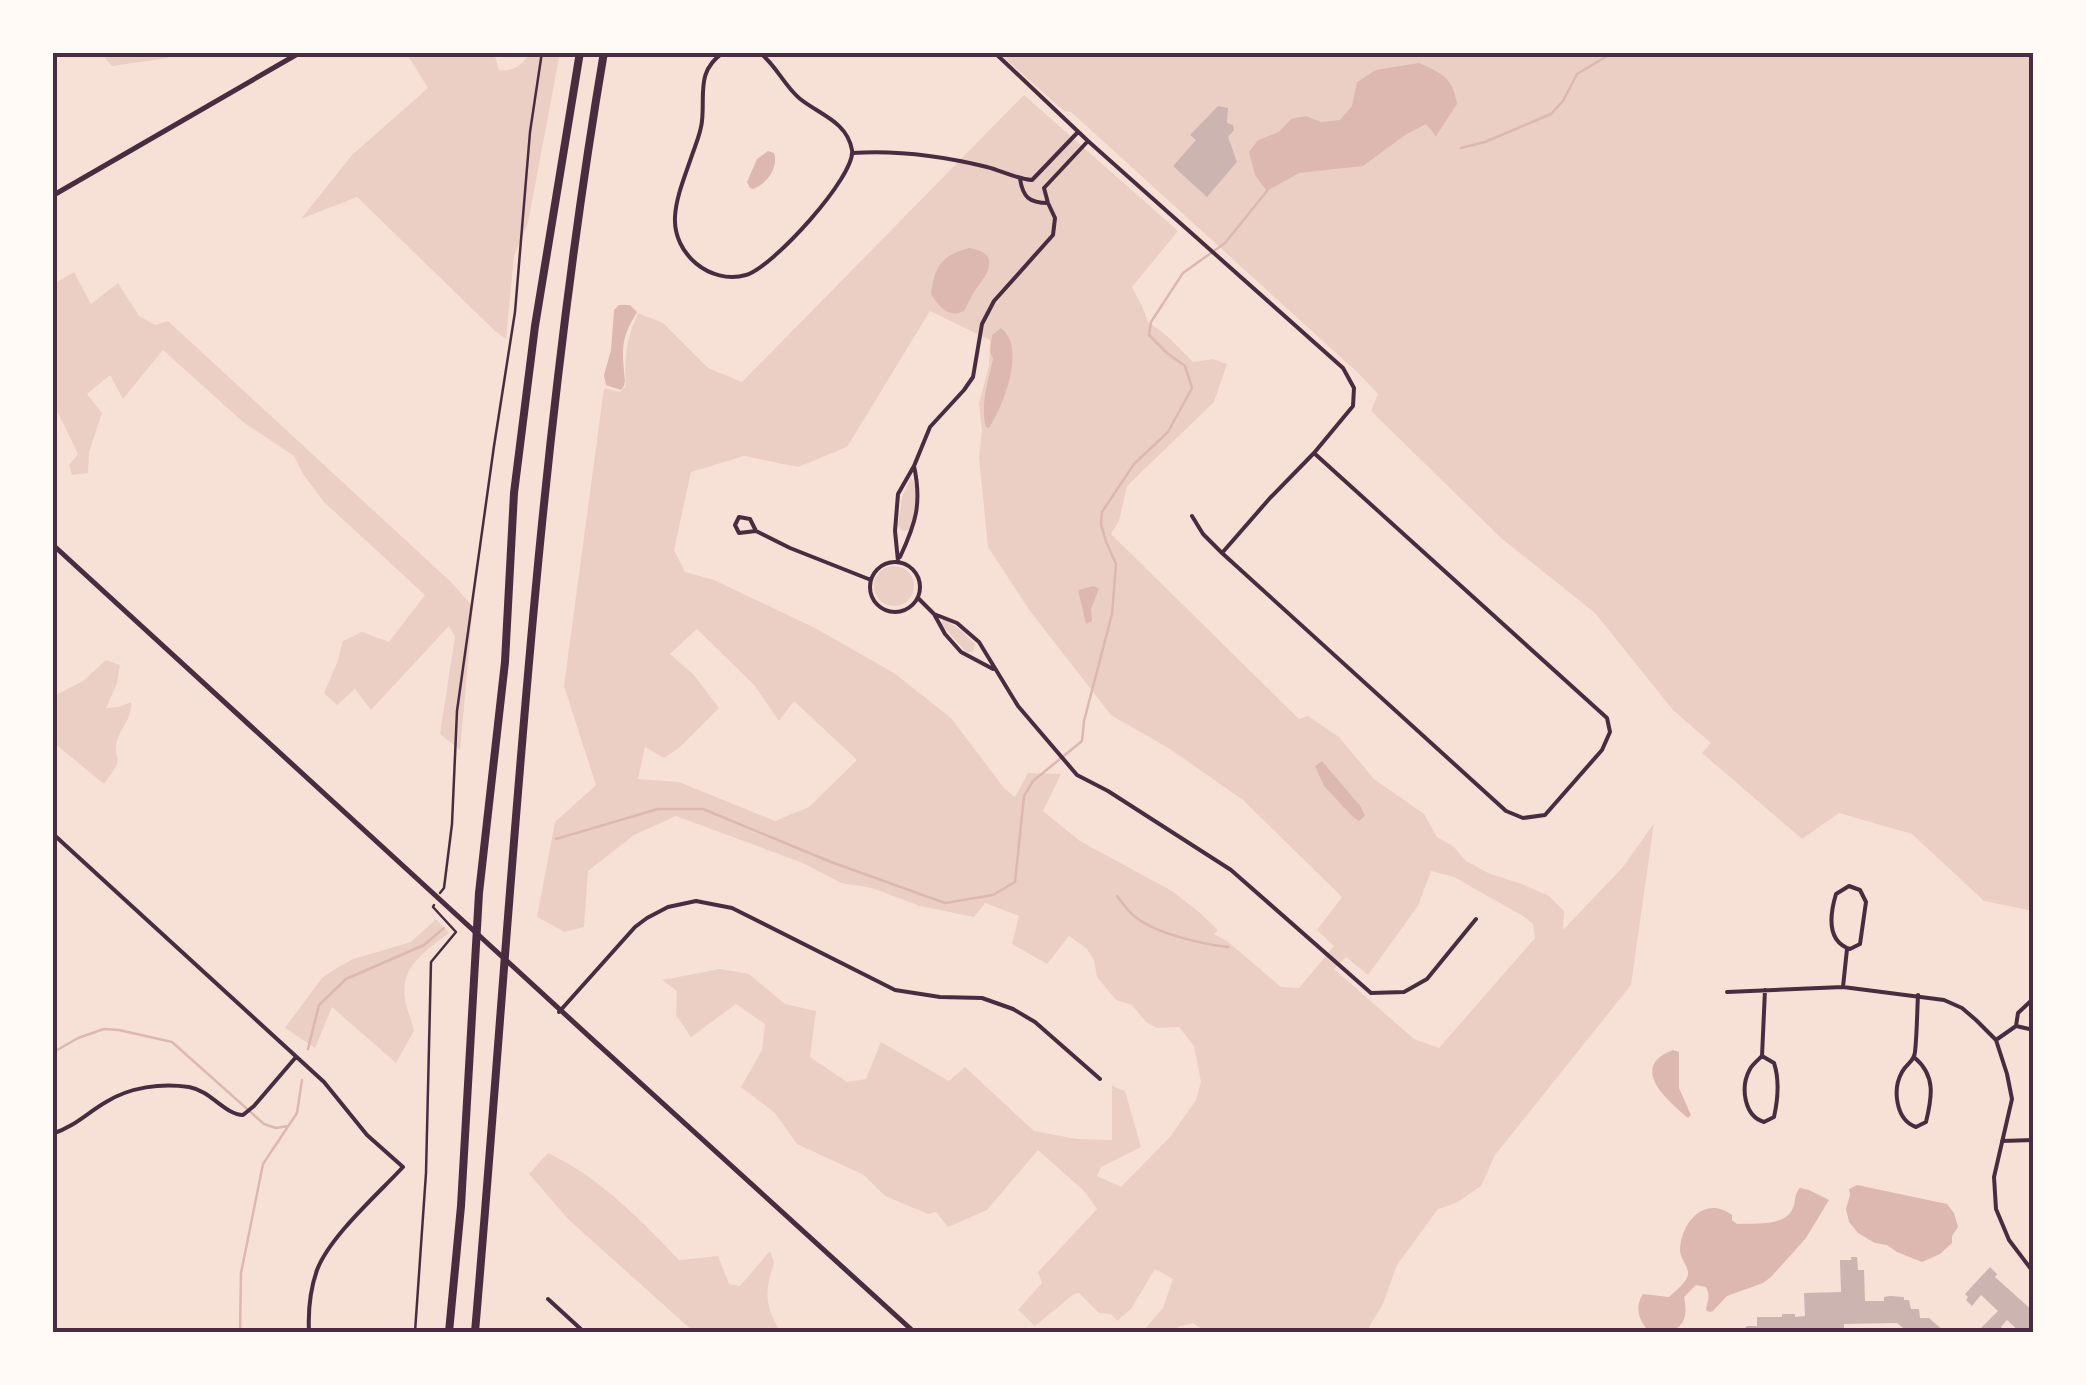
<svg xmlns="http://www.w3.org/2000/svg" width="2086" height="1385" font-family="Helvetica,sans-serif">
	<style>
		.green { fill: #ebcfc5; fill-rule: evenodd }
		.water { fill: #dcb8b0 }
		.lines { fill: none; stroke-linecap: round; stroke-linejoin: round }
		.stream { stroke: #dcb8b0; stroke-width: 2.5 }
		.building { fill: #ccb4b1 }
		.path { stroke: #4a2c40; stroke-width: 2.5 }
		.minor { stroke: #4a2c40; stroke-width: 4 }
		.tertiary { stroke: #4a2c40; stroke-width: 5 }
		.motorway { stroke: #4a2c40; stroke-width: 8 }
		.neatline { fill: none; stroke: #4a2c40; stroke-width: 4 }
	</style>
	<rect width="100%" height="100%" fill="#f7e1d7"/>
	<path class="green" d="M101,53H171L168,58L112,66Z
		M406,53H494L499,70C514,72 522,65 530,53H560L528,223L514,256L506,339L495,331L357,197L301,219L352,155L428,88Z
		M999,53H2033V911L1984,901L1912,834L1839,813L1802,839L1702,753L1711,743L1673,710L1595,613L1501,538L1371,411L1378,394L1358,373L1071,112L1064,111Z
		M1024,95L1178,231L1132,287L1142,306L1148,322L1166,335L1193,362L1213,359L1227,364L1214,402L1127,486L1119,521L1111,534L1299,719L1308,716L1339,737L1374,779L1424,814L1437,837L1453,846L1466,861L1490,874L1522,884L1549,896L1564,911L1563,930L1623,867L1654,823L1631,985L1495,1155L1481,1186L1456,1203L1438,1209L1397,1265L1383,1304L1369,1327V1332H1205L1193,1323L1178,1327L1173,1332H1142L1163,1308L1173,1279L1155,1269L1131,1309L1117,1321L1111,1314L1099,1313L1079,1293L1074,1294L1035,1326L1018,1310L1042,1283L1038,1272L1097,1209L1084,1191L1038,1150L987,1210L948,1227L936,1212L928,1214L885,1196L864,1175L797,1144L775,1113L741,1087L762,1050L765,1024L736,1004L691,1037L676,1015L677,991L662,980L720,969L749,974L785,1004L816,1011L810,1057L847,1082L866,1079L881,1042L949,1081L965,1067L1034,1131L1077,1139L1112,1140V1086L1125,1091L1141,1147L1101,1167L1097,1176L1121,1187L1170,1137L1196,1100L1201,1082L1194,1046L1179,1027L1157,1028L1146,1022L1132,1005L1116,1000L1097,977L1094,960L1087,949L1069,936L1047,964L1012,944L1019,916L985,903L974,917L920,906L872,888L841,883L803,863L676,816L634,835L588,871L584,927L565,932L537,917L555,822L596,785L564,686L604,388L620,392L626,386C624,356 626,341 638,313L663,323L708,368L742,382ZM930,311L990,340L989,366L979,403L982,431L979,458L988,547L1030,611L1111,715L1170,749L1243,800L1342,897L1317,930L1334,946L1299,988L1281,987L1227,941L1214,934L1218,930L1199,912L1172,891L1080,841L1043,811L1061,774L1028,773L1015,797L1004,788L951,718L894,673L815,628L714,580L685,572L674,550L691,472L744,456L798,467L847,447ZM697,629L755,686L779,721L794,701L857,760L809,807L775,821L679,782L638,779L645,747L664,758L680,747L719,708L694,675L670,654ZM1431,871L1454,877L1523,916L1533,924L1535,938L1439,1048L1414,1039L1334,969L1346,957L1368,975L1418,906Z
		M74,272L91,304L118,283L139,316L155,325L168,321L451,582L473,607L460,750L440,734L455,636L449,626L371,710L355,689L337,705L324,693L337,663L343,641L362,632L389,642L425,595L324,502L303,474L294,456L243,422L163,350L123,399L110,375L87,394L102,413L89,452L88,473L72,475L69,465L78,454L58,413L53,418L52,285Z
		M911,478C921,490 913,512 911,527L909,530L903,531L898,526L902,497Z
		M874 586a20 20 0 1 1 40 0a20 20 0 1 1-40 0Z
		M944,619L962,631L975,644L973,652H966L940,623Z
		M106,660L120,665L117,683L106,708L119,707L131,702C133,720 117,730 116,748C115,755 119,755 117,763C115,770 108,778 104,784L53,742L52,697L83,681Z
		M436,919L449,933C427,950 400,966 405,998C406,1009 412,1020 414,1031L396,1063L332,1007L315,1048L285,1028L322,978L335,969L353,959L411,942Z
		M548,1153C599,1177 640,1219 679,1260L718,1256L729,1284L740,1286L770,1251L774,1262C765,1294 764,1302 780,1332H694L569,1220L529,1174Z"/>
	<path class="water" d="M1419,63C1442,73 1453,78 1457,104L1436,136L1426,124L1405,135L1363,166L1299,173L1267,191L1255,175L1249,152L1258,140L1279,132L1291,119L1306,116L1321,122L1340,120L1352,106L1357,82L1376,70Z
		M768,151L774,153C779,167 767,184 753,189L750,188L747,182L757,159Z
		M969,248C1001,253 989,272 976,289C971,296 968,304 964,311C949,319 938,306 931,294C934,267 942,255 969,248Z
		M619,305H630L637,312C620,340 622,349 625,381L624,386L621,390L606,385L604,375L611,350L614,310Z
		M1001,328C1027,348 1003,406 989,428L986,427C980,403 988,383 993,359L990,352L992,335Z
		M1094,586L1099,589L1091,609L1092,621L1086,624L1078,590Z
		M1322,761L1361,807L1365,816L1359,821L1353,817L1324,786L1315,766Z
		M1673,1050L1679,1052V1088L1691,1115L1688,1118C1667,1100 1628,1067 1673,1050Z
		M1857,1185L1947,1204L1954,1213L1958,1227L1952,1236V1243L1940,1254L1922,1262L1897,1252L1887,1245L1875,1243L1858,1233L1849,1222L1846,1209L1850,1195L1849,1189Z
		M1800,1188L1809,1190L1829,1200L1806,1238L1771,1277L1763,1283L1727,1296L1713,1311L1709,1312L1706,1310C1707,1301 1711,1297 1706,1287L1696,1285L1684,1297C1690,1327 1677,1333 1650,1332C1639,1322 1634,1307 1643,1294L1669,1297C1675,1291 1689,1281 1688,1272C1687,1264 1680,1259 1680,1250C1681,1222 1705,1195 1732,1215V1220L1737,1224C1754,1223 1783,1227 1792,1210C1797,1201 1793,1195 1800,1188Z"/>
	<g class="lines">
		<path class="stream" d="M1461,148L1485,142L1551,114L1563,101L1577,74L1614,52
			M556,839L658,809H703L831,862L945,903L993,895L1015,882L1024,796L1033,781L1082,741L1084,721L1112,614L1116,564L1106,542L1101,524L1102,512L1134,464L1168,432L1192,388L1185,366L1167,353L1149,335L1151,322L1183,273L1225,243L1267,191
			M1117,896C1122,902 1127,910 1133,915C1153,933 1201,944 1228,947
			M308,1049L319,1005L346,979L424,945L444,928
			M52,1053L78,1038L104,1029L119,1030L172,1042L264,1124L276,1128L288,1126
			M240,1332L241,1273L263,1164L297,1113L302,1080"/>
	</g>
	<path class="building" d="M1218,106L1228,108L1227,123L1233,125L1234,130L1228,137L1237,162L1207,197L1173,166L1196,140L1190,135Z
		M1851,1257H1857L1858,1270H1864L1865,1301H1884V1297L1890,1296L1904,1297V1300H1909L1911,1309H1919L1920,1318H1929L1945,1332H1908L1897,1323L1844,1324V1332H1741L1747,1326H1757V1317H1782V1314H1795V1317L1805,1316L1804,1293L1841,1292L1840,1260H1851Z
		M1990,1267L1997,1274L1995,1277L2034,1312V1332H2020L2007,1320L2001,1327L2007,1332H1977L1998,1311L1981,1295L1972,1306L1966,1300L1968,1297L1965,1294Z"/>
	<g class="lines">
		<path class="path" d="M440,893L444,888L452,824L457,711L494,446L515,312L530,132L542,52
			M415,1332L426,1173L431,962L456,932L433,907L434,905"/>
		<path class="minor" d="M724,52C696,71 705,93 702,121C701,133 695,146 691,158C685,176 676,197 675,217C673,254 710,285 746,275C772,268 856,176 852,150C847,121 818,114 799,98C783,84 776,65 759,52
			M994,52L1088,141L1343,368L1354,388L1353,406L1314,453L1270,498L1222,553
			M853,153C899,150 942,156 987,167C1002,171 1017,179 1032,180
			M1020,179C1023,197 1029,203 1048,203
			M1033,179L1078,132
			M1044,188L1088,141
			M1192,516L1203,534L1222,553L1506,811L1523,818L1545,815L1602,750L1610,732L1607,718L1314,453
			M756,531L739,533L735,525L739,517L750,519L756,531L790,548L871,580
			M900,557C916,523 922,503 914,466
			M898,561L895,531L898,494L914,466L930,427L964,390L973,377L982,324L994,301L1053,235L1055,218L1048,203L1044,188
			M870 587a25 25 0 1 1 50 0a25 25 0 1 1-50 0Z
			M918,598L934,614L945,634L961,652L993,669
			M934,614L957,623L979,642L1018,706L1077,775L1108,791L1231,870L1371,993L1404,992L1427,979L1476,919
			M52,833L324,1082L367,1135L403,1167C378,1194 330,1236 317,1270C310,1290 308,1312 309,1332
			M1849,886L1860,890L1866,902L1860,944L1850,949C1826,941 1830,914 1836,894Z
			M1843,987L1847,949
			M1727,992L1843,987L1944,1000L1962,1008L1976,1020L1996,1040L2007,1074L2012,1099L1994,1177L1996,1209L2009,1240L2034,1273
			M559,1012L635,927L647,918L668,907L696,901L732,908L895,990L940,997L982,998L1013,1009L1035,1022L1100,1079
			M2016,1026L2034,1030
			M1996,1040L2016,1026L2018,1013L2034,998
			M1762,1056C1759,1059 1752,1065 1750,1069C1740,1087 1744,1116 1764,1122L1774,1117C1778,1099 1780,1081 1774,1063L1762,1056L1765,990
			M1915,1058C1936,1076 1932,1097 1926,1122L1916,1127C1896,1120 1892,1090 1902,1072C1907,1063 1914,1062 1915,1052C1917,1034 1917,1014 1918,995
			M52,1134C74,1127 87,1113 106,1102C130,1087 161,1083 189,1087C211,1091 224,1114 243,1115L254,1106L296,1057
			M2002,1141L2034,1140
			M548,1299L584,1332"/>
		<path class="tertiary" d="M52,196L301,52
			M52,544C340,807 625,1071 914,1332"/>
		<path class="motorway" d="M449,1332L461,1206L479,893L505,662L514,493L535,326L580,52
			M475,1332C512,905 532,476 604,52"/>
	</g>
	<rect width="2086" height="1385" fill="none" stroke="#fffaf5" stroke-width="110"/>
	<rect x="55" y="55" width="1976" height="1275" class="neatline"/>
</svg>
